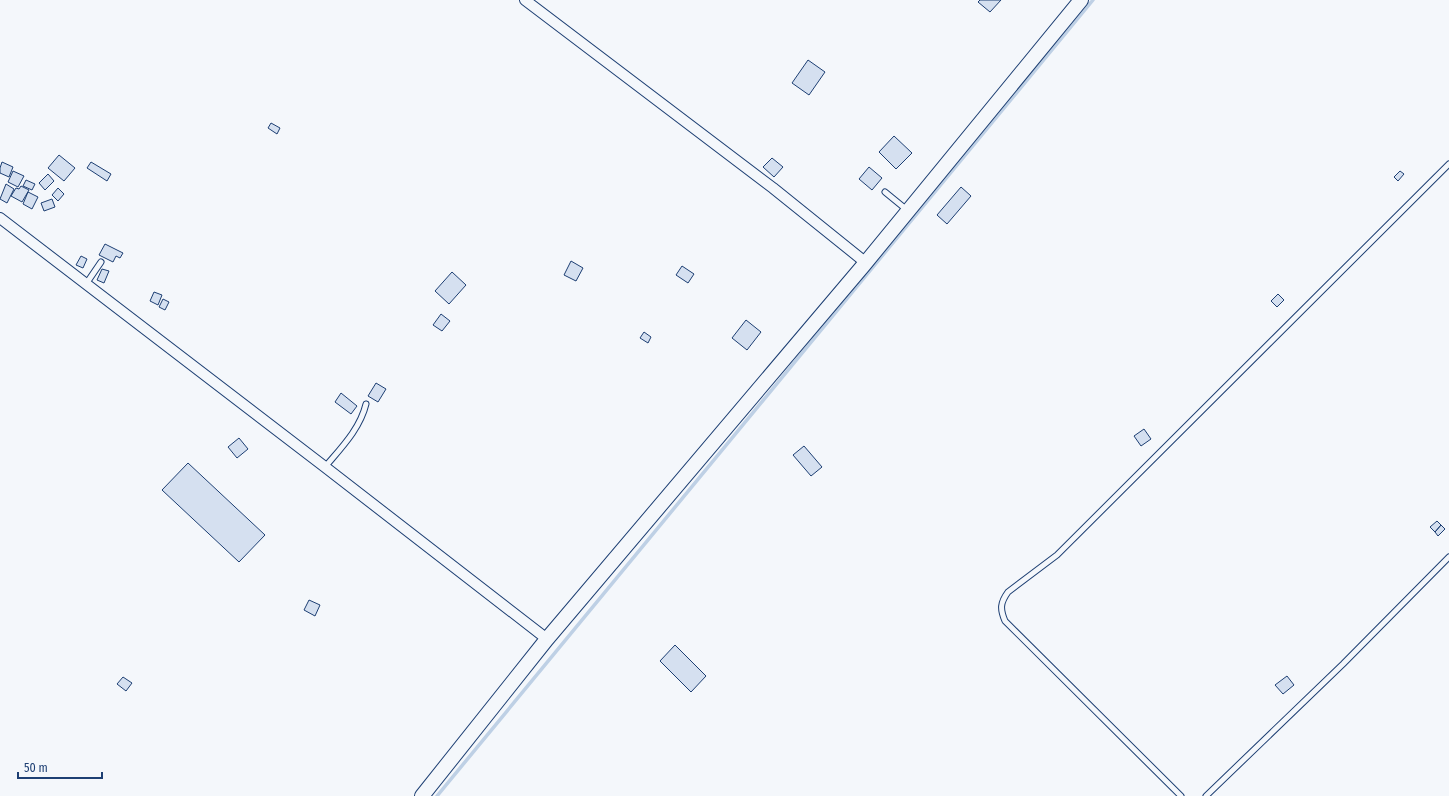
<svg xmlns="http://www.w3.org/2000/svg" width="1449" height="796" font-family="'Fira Sans Condensed',sans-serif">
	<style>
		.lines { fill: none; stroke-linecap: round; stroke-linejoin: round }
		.stream { stroke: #bed0e5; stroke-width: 3.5 }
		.building { fill: #d5e0f0; stroke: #1d3f73 }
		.lane-casing { stroke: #1d3f73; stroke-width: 7 }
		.street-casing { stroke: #1d3f73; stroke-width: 12 }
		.secondary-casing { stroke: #1d3f73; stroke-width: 16 }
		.lane { stroke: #f4f7fb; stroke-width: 5 }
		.street { stroke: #f4f7fb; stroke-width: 10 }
		.secondary { stroke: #f4f7fb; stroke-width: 14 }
	</style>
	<rect width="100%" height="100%" fill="#f4f7fb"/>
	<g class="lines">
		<path class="stream" d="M437,796L1093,0"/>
	</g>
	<path class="building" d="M980,0H1001L990,12L978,2Z
		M808,60L825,72L809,95L792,83Z
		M271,123L280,128L277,134L268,128Z
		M894,136L912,153L896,169L879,152Z
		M59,155L75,168L64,181L48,168Z
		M772,158L783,167L774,177L763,167Z
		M2,162L13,167L9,177L0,173V168Z
		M91,162L111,174L107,181L87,168Z
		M869,167L882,178L872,190L859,179Z
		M13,171L24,176L18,187L8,182Z
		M1400,171L1404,174L1398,181L1394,177Z
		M48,174L54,181L45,190L39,183Z
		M26,180L35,184L32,190L23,186Z
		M6,184L14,189L7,203L0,199Z
		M21,186L29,190L22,202L11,196L16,188L19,189Z
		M961,187L971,196L947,224L937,215Z
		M58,188L64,194L58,201L52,195Z
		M28,192L38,197L32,209L23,204Z
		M52,199L55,207L44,211L41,203Z
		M105,244L123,253L120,258L116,256L113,262L99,255Z
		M81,256L87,259L83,268L76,265Z
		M571,261L583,268L576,281L564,275Z
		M682,266L694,274L688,283L676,275Z
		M102,269L109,271L104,283L97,280Z
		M452,272L466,285L449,304L435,291Z
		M154,292L162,295L158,305L150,301Z
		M1278,294L1284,300L1277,307L1271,301Z
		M163,299L169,302L165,310L159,307Z
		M441,314L450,321L442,331L433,325Z
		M746,320L761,332L747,350L732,338Z
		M644,332L651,337L648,343L640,338Z
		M376,383L386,389L378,402L368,396Z
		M341,393L357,406L351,414L335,402Z
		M1144,429L1151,439L1141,446L1134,436Z
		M239,438L248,449L237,458L228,447Z
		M804,446L822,467L811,476L793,455Z
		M188,463L265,535L239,562L162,490Z
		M1437,521L1441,525L1435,532L1430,527Z
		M1441,525L1445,529L1438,536L1435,532Z
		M309,600L320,605L315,616L304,610Z
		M675,645L706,676L691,692L660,661Z
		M1287,676L1294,685L1283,694L1275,685Z
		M123,677L132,683L126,691L117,684Z"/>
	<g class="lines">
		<g class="lane-casing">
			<path id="lane" d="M885,192L907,210
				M86,284L101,262
				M325,467C341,448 360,429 366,404
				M1181,796L1005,621C1000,609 1000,603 1008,592L1057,555L1449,164
				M1206,796L1343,664L1449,557"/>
		</g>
		<g class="street-casing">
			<path id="street" d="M525,0L773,188L865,262
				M0,218L325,467L547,639"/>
		</g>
		<g class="secondary-casing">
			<path id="secondary" d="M422,796L547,639L863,266L1081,0"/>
		</g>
		<use href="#lane" class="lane"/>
		<use href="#street" class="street"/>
		<use href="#secondary" class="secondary"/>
	</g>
	<path d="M18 772v6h84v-6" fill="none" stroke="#1d3f73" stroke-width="2"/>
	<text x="24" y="772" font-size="12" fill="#1d3f73" stroke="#f4f7fb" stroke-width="3" paint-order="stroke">50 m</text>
</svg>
